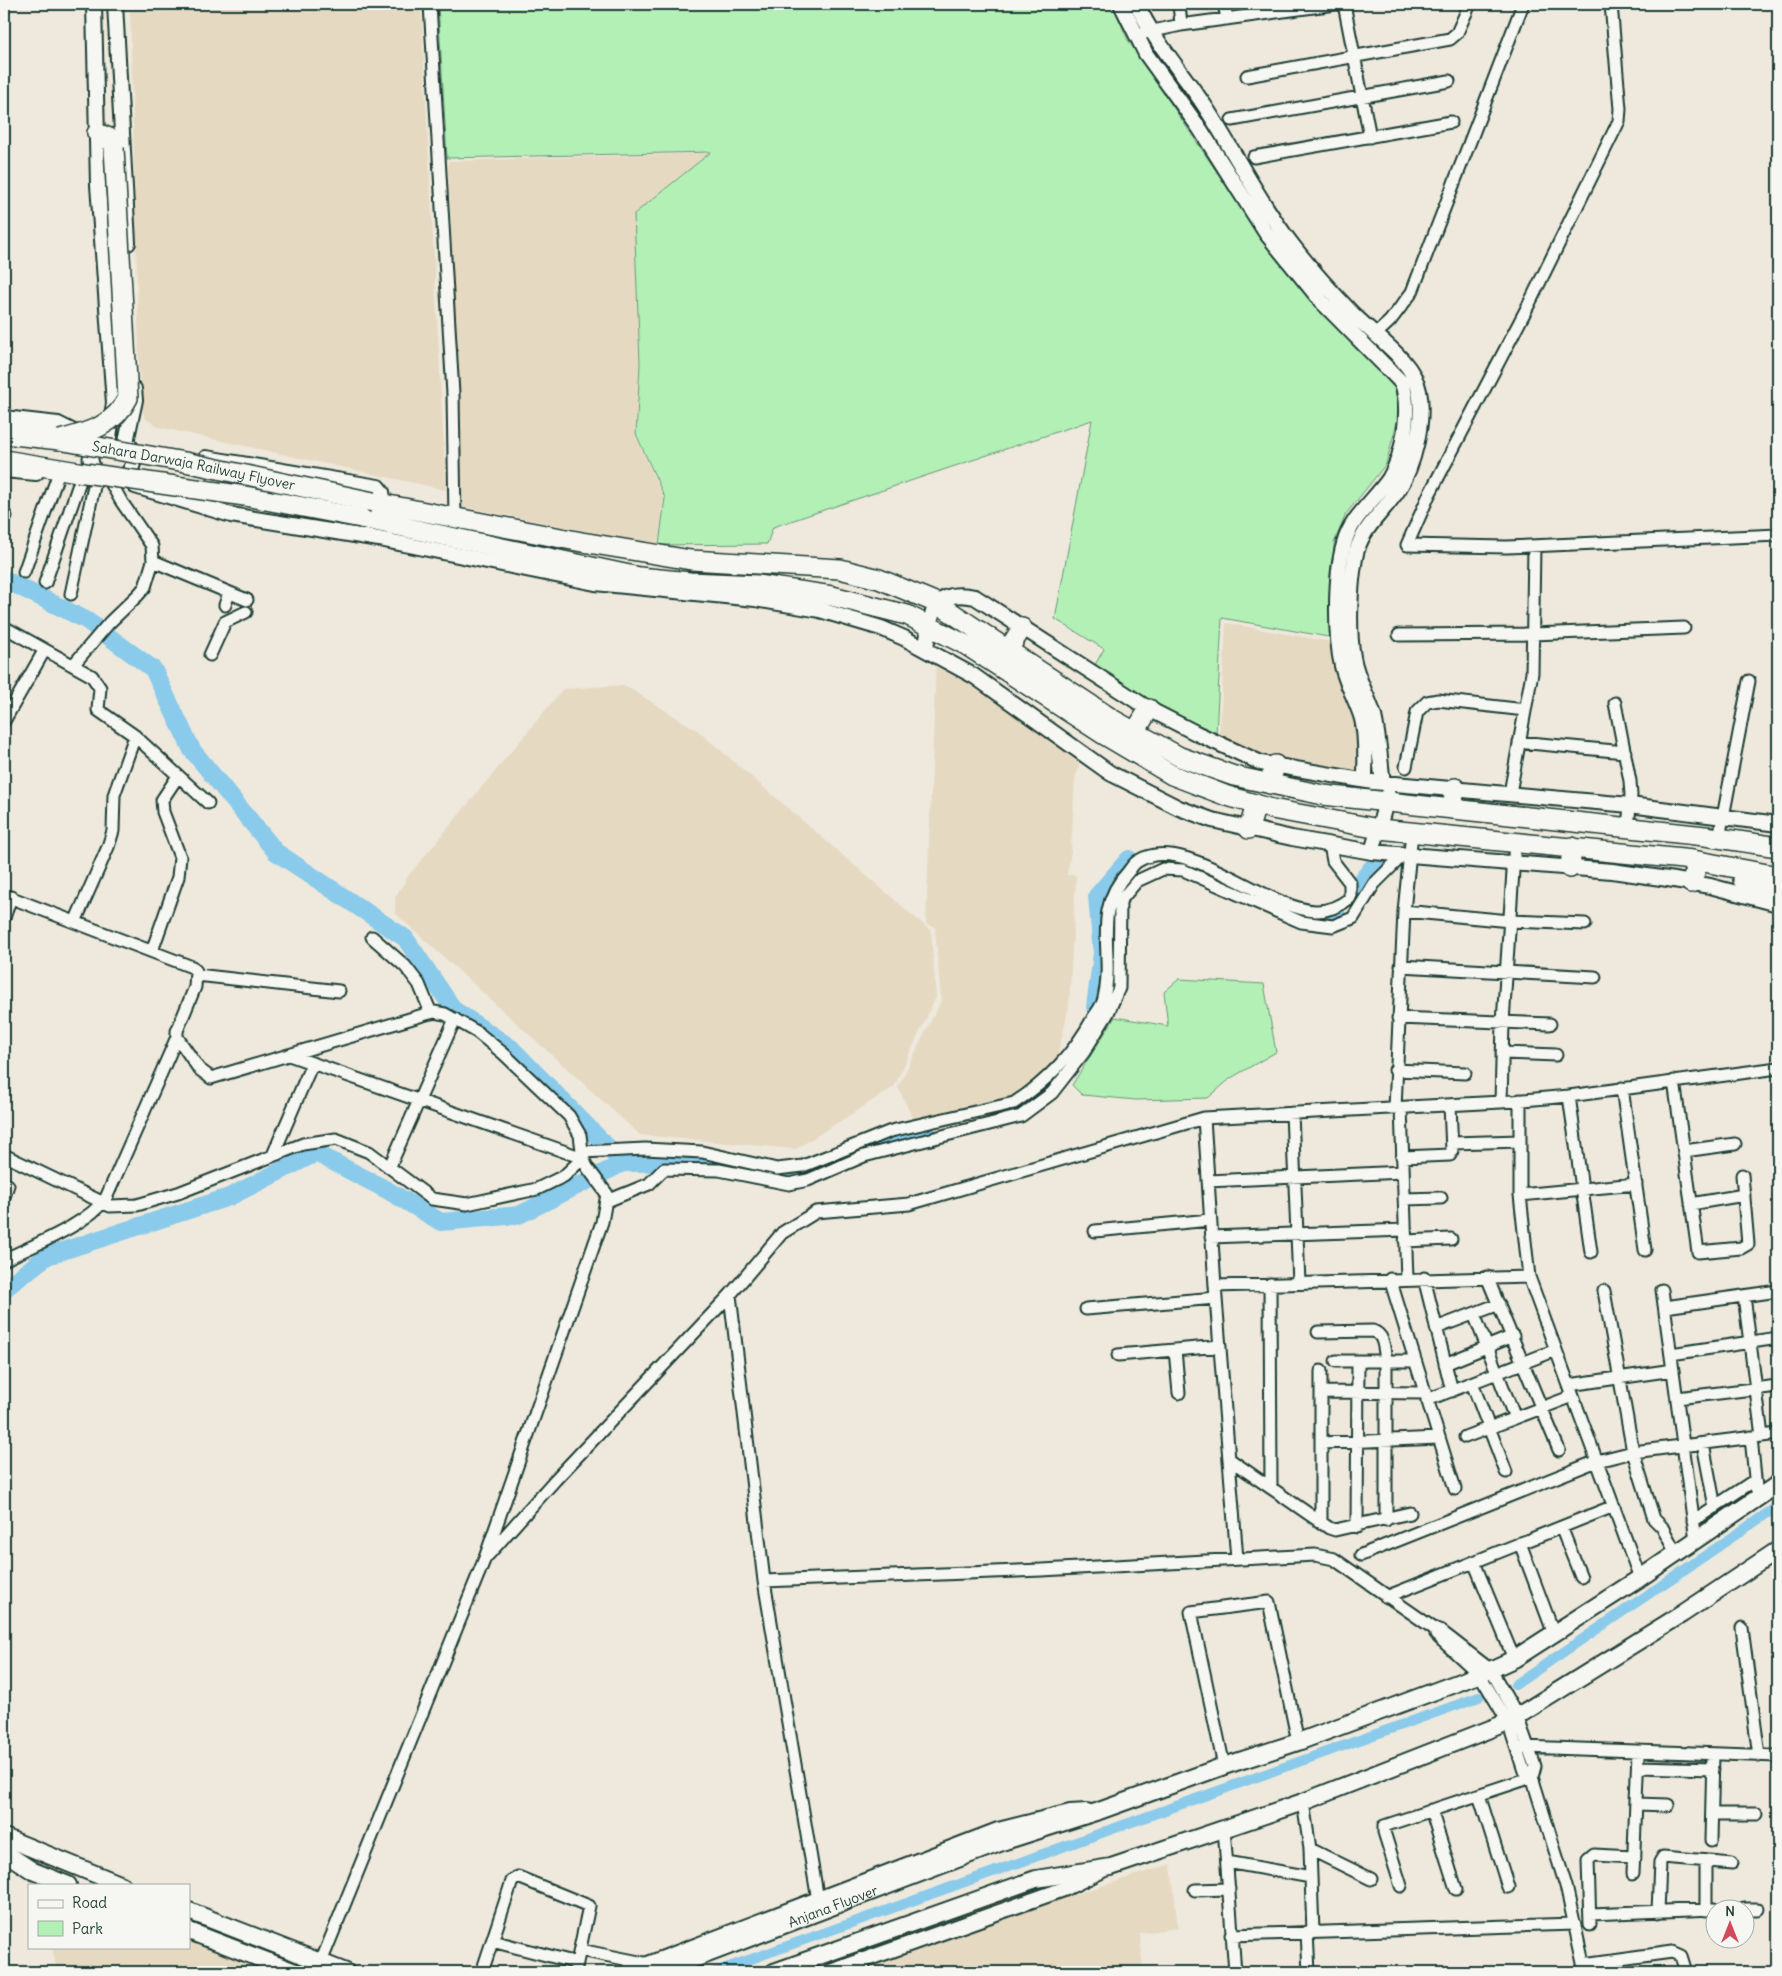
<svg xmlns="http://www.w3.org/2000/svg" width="1782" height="1976" font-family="Delius,sans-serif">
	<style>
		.built { fill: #e5d9c2 }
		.green { fill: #b2f0b6; stroke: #689675 }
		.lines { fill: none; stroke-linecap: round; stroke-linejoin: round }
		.canal { stroke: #8acaeb; stroke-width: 10 }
		.river { stroke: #8acaeb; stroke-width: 18 }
		.minor-casing { stroke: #1f3d34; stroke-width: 15 }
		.tertiary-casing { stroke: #1f3d34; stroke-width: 18 }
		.secondary-casing { stroke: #1f3d34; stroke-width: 20 }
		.trunk-casing { stroke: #1f3d34; stroke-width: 22 }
		.minor { stroke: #f6f6f2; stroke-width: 11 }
		.tertiary { stroke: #f6f6f2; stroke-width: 14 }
		.secondary { stroke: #f6f6f2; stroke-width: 16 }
		.trunk { stroke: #f6f6f2; stroke-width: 19 }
		.trunk-bridge-casing { stroke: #1f3d34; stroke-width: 22; stroke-linecap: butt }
		.trunk-bridge { stroke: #f6f6f2; stroke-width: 19 }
		.labels { text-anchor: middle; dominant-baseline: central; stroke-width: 5; stroke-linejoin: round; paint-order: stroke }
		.street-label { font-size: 14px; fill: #1f3d34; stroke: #f6f6f2 }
	</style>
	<rect width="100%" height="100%" fill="#eee9dc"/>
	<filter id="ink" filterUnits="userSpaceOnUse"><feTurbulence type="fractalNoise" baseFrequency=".02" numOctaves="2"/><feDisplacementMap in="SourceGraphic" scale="10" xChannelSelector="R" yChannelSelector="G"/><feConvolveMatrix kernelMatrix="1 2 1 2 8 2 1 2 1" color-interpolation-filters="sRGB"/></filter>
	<g filter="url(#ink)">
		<path class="built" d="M130,4H421L446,490L158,427L145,418L140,403Z
			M709,153L634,214L639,365L635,434L664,499L658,545L463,507L448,161Z
			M1226,623L1332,642L1359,720L1362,776L1262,760L1219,740Z
			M936,660L971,678L1081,758L1075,780L1071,851L1067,875H1076L1069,1006L1057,1059L1029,1088L998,1102L913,1119L898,1087L941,1001L935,927L926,924Z
			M624,685L697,730L931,931L936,997L894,1087L796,1149L640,1135L395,913V897L409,875L563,689Z
			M1171,1864L1178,1928L1140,1933L1143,1972H870L866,1960Z
			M189,1941L275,1972H57L52,1947H189Z"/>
		<path class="green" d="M438,4H1112L1128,40L1262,239L1394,388L1400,411L1386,464L1346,514L1334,543V638L1222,618L1216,735L1092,670L1104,649L1055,619L1092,420L773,527L767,544L659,545L665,498L636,434L640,364L634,214L711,152L447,158Z
			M1179,979L1264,984L1276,1052L1231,1078L1208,1098L1136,1100L1082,1095L1072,1085L1115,1017L1168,1026L1164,992Z"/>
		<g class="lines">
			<path class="canal" d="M1515,1685L1778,1506
				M715,1972L1479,1697"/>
			<path class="river" d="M4,579L86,620L153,669L192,750L276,852L405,938L454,1010L511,1048L623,1163
				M1355,889L1375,864
				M1296,914L1309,920L1336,913
				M1095,1007L1102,954L1097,896L1129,859
				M1009,1115L1050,1090
				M877,1150L907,1138L927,1135
				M4,1289L47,1256L229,1197L316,1153L387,1190L441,1222L519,1215L623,1163L719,1162L790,1180"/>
			<g class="minor-casing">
				<path id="minor" d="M430,4L453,394L455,518
					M1179,4L1181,25
					M1224,4L1227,19
					M1344,4L1370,137
					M1611,4L1620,109L1619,121L1529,304L1429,495L1407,545L1507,547L1778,535
					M1144,33L1181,25L1336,4
					M1247,76L1450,39L1457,33L1470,4
					M1232,120L1449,81
					M1254,157L1451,122
					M1375,335L1390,321L1412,292L1523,4
					M4,516H6
					M153,561L247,600
					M24,572L58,475
					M45,583L81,478
					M71,594L96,477
					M225,605L229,593
					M4,627L92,676L100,688L98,710L135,736L208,803
					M1399,635L1533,634L1684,628
					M210,655L225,622L246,612
					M74,664L109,623L138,595L145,587L153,561L152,546L121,501L110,481
					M1615,703L1630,781L1631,795L1628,828
					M4,721L44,651
					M1519,742L1625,752
					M1406,767L1417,712L1427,702L1438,700L1525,710
					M1510,793L1532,673L1534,546
					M1719,838L1749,681
					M4,895L192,967L196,971L195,987L177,1031V1037L199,1069L211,1078L423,1015L434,1012L445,1014L477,1032L504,1054L569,1116L580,1135L583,1158L587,1167L607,1194L602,1222L485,1558L317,1972
					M1404,911L1510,921L1585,924
					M4,918L11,897
					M75,922L108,847L113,831L114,795L135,736
					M372,937L405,966L419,984L431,1013
					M152,951L178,877L180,857L163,812L162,800L178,776
					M1401,966L1595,977
					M197,975L339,991
					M1398,1018L1550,1024
					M1502,1053L1556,1055
					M1395,1070L1465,1073
					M1674,1081L1698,1252L1741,1248L1748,1244L1742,1175
					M1622,1088L1645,1250
					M1569,1096L1591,1252
					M1520,1100V1195L1529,1277L1640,1578
					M1501,1102L1503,1022L1515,841
					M1395,1108L1404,911L1412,833
					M1401,1108L1407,1279
					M1292,1113L1299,1283
					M1204,1118L1215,1286L1237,1559
					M1452,1143L1520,1141
					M1684,1151L1735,1144
					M582,1152L645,1149L702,1152L777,1169L803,1166L891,1131L1014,1103C1048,1081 1074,1053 1093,1018C1097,1012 1103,1005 1104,998C1115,953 1091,911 1128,872C1131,868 1134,863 1138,861C1185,832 1267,910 1316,911C1329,911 1340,906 1350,898V883L1333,861L1330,845
					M4,1155L110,1206L137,1205L178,1193L303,1144L336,1139L369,1152L432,1199L467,1204L537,1189L564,1176L583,1158L289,1055
					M273,1155L312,1064
					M1402,1157L1450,1155L1452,1151L1450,1105
					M390,1166L455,1019
					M1208,1181L1403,1172
					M1520,1195L1636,1184
					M4,1197L8,1185
					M1404,1199L1441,1198
					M607,1201L649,1184L664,1169L719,1170L789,1184L808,1180L864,1156L1021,1116L1052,1093L1084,1052L1108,1013L1119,988L1120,901L1137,881L1163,869L1183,870L1301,922L1333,926L1353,918L1374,884L1403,855
					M1691,1204L1744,1195
					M1095,1231L1210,1220
					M1211,1237L1405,1230
					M1405,1241L1451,1239
					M4,1260C33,1245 87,1225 106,1198L177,1037
					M1487,1277L1559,1450
					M1424,1278L1452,1391
					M1390,1279L1455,1489
					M1270,1284L1271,1488
					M1215,1286L1529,1277
					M1662,1290L1696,1540
					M1604,1291L1633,1452L1654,1519L1662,1527L1676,1553
					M730,1295L764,1581L818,1900
					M1744,1296L1762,1436
					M1665,1307L1778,1291
					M1086,1309L1216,1298
					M1474,1314L1515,1418
					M1436,1328L1499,1304
					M1318,1332L1373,1331C1385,1335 1384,1350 1386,1361V1520
					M1175,1350L1179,1393
					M1671,1354L1778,1338
					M1118,1355L1220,1346
					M1336,1361H1415
					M1445,1364L1513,1336
					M1472,1383L1506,1472
					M1569,1385L1673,1370
					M1321,1392L1425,1393
					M1677,1398L1778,1386
					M1427,1400L1556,1350
					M1465,1437L1573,1396
					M1751,1437L1756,1488
					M1321,1443L1439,1438
					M1703,1444L1715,1507
					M1229,1459L1329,1528L1335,1530L1410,1513
					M1693,1521L1755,1480
					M1321,1522V1371
					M1357,1527L1358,1361
					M1561,1527L1581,1577
					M1520,1543L1554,1634
					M488,1555L555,1480L730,1295L782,1233L816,1212L909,1204L1204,1118L1501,1102L1569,1096L1778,1068
					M1361,1555L1597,1461L1633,1452L1778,1434
					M1474,1562L1514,1659
					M764,1581L1042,1570L1315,1555L1334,1559L1436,1630
					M1386,1597L1614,1506
					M1742,1628L1759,1756
					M1523,1747L1778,1756
					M1224,1766L1191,1612L1269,1602L1298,1742
					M1638,1767L1713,1769
					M1532,1777L1535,1766L1517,1716L1491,1670L1442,1632L1436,1630V1635L1480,1675L1508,1722L1524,1771L1532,1777L1566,1886L1585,1972
					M1479,1795L1508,1887
					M1303,1802L1310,1849L1313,1932
					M1636,1804L1668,1805
					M1431,1810L1456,1889
					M1712,1814H1757
					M1224,1828L1235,1972
					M1711,1841L1713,1754
					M1310,1849L1371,1879
					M1227,1862L1311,1877
					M1633,1874L1638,1752
					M1401,1886L1384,1832V1826L1532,1777
					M1195,1890L1229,1889
					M1744,1909H1758
					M1706,1910V1861
					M1658,1912L1660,1862L1663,1857L1732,1863
					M1590,1914L1714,1909
					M1590,1925L1588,1860L1594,1855L1634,1857
					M1307,1932L1309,1972
					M1231,1935L1575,1924
					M492,1941L577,1963
					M580,1950L649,1964
					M1583,1964L1672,1952L1681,1956L1686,1972
					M482,1972L512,1881L518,1877L589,1906L575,1972"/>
			</g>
			<g class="tertiary-casing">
				<path id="tertiary" d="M94,4L98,185L114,403L109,437
					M115,4L128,243
					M1121,4L1146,54L1200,129L1266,233L1322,302L1402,383C1411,409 1404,455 1389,479C1373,502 1351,517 1344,544C1335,574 1335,636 1342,666C1346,684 1357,701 1362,719C1367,739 1365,760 1365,780
					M1137,4C1153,40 1182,72 1204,105C1234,150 1257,199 1290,242C1308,266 1329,289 1349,310C1371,334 1413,359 1419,391C1425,420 1414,466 1398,490C1382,514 1360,529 1355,558C1350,586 1348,629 1353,657C1356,677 1368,696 1374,716C1379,738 1380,761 1383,783
					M4,418L58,424L82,436
					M126,442L135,400L134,389
					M206,458L378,487L382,492L384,504
					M4,470L36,473
					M99,476C88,465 87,451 100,441
					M116,480C132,475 138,461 130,446
					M135,486L231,515L379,539L595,583L755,599L820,610L881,628L904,638L974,676L1110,773L1179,808L1212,820L1292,838L1372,852L1612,871L1668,879L1710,886L1778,904
					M926,649C930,614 932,588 975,597L1149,709L1196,733L1261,763L1373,782L1630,805L1778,824
					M1372,852L1388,795
					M627,1972L998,1830L1070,1812L1087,1811
					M830,1972L1064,1889L1101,1871"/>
			</g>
			<g class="secondary-casing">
				<g id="secondary">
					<path d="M4,1837L122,1885"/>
					<path d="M4,1852L33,1871L68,1885"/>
					<path d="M189,1911L346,1972"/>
					<path d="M189,1931L295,1972"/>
					<path d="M860,1961L862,1972"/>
					<path id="s1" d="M660,1972L1005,1841L1099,1811L1224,1766L1298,1742L1481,1674L1514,1659L1640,1578L1778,1484"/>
					<path d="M774,1972L1036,1879L1111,1867L1303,1802L1508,1722L1682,1614L1778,1550"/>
				</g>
			</g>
			<g class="trunk-casing">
				<path id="trunk" d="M97,133L112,139L114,148
					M4,434L60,440
					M4,460L78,472
					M373,502L582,542L691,560L840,569L879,579L937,603L1112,719L1180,757L1234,776L1323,795L1705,836L1778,847
					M361,518L639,577L690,582L758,585L832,596L907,615L966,645L1103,734L1172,775L1227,796L1272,809L1379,829L1693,860L1778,876
					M1008,650L1022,628
					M1135,732L1149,709
					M1270,784L1275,765
					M1452,809L1455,788
					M1249,829L1256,804
					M1570,868L1572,847
					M1743,880L1778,890
					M1691,883L1698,864"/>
			</g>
			<use href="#minor" class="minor"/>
			<use href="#tertiary" class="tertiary"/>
			<use href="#secondary" class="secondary"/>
			<use href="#trunk" class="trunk"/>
			<g class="trunk-bridge-casing">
				<g id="trunk-bridge">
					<path d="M60,440C89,432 114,426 128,398L114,148"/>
					<path id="s2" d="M64,441L185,462L373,502"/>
					<path d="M78,472L245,496L361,518"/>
				</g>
			</g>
			<use href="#trunk-bridge" class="trunk-bridge"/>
		</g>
	</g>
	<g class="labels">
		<g class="street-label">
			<text stroke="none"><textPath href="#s2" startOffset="132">Sahara Darwaja Railway Flyover</textPath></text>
			<text stroke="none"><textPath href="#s1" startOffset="185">Anjana Flyover</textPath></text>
		</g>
	</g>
	<rect width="1782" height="1976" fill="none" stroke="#f6f6f2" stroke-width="20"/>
	<rect x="10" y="10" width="1762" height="1956" fill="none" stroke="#1f3d34" stroke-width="2" filter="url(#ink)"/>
	<rect x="28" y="1884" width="162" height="65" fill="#f6f6f2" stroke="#a0aca6"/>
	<rect x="38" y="1900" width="25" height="8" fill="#f6f6f2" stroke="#a0aca6"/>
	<text x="72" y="1908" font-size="15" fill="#1f3d34">Road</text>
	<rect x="38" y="1921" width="25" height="15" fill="#b2f0b6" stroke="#a0aca6"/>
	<text x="72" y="1934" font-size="15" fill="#1f3d34">Park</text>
	<g transform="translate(1730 1924)"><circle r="24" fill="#f6f6f2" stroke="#a0aca6"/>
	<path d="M0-4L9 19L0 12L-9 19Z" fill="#d1495b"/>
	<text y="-8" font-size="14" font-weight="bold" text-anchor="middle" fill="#1f3d34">N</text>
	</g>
</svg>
